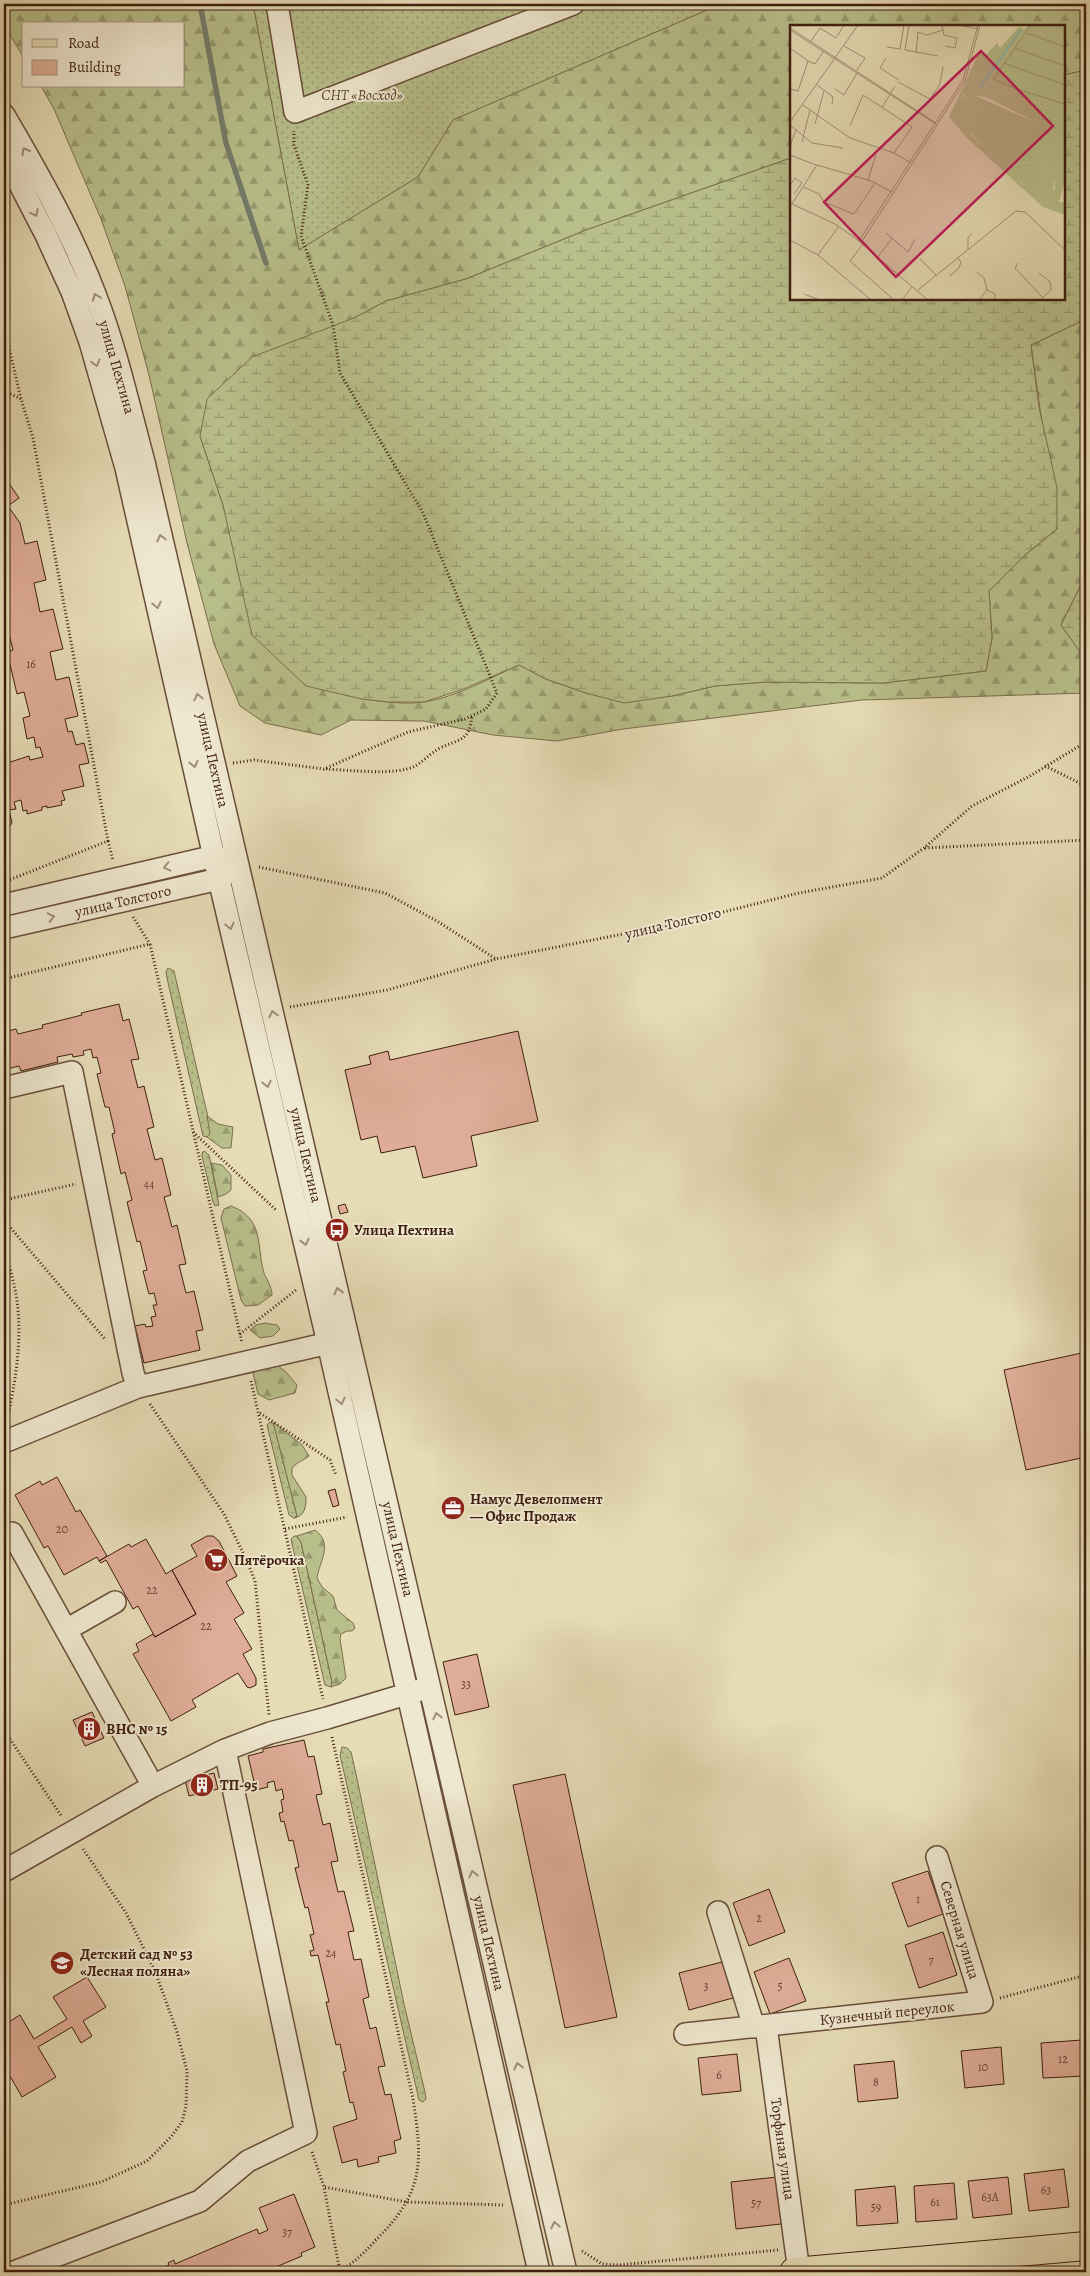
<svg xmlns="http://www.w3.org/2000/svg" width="1090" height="2276" font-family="Alegreya,serif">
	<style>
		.grass { fill: url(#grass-dots); stroke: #7c6e4e }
		.forest { fill: url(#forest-firs); stroke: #7c6e4e }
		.wetland { fill: url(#wetland-marsh); stroke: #7c6e4e }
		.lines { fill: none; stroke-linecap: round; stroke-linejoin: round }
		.stream { stroke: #747d6c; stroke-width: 5.5 }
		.building { fill: #e0ad98; stroke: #3f1e10 }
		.minor-casing { stroke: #694e3a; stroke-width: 24 }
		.major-casing { stroke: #3f1e10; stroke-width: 30 }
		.path { stroke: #3f1e10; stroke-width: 3; stroke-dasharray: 1 2.5; stroke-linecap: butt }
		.minor { stroke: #efe8d0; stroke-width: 21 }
		.major { stroke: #e6dcb6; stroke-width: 28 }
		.oneway { stroke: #a08d7a }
		.labels { text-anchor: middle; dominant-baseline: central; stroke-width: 4; stroke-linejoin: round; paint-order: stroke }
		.number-label { font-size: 12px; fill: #674232 }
		.park-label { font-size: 15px; font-style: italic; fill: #5d462f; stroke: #efe8d0 }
		.street-label { font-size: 15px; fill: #3f1e10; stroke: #efe8d0 }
		.poi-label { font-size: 15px; font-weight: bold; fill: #3f1e10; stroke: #efe8d0; text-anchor: start }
		.inset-river { fill: none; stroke: #97bca9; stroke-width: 2.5 }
		.inset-road { fill: none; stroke: #a39074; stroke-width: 1 }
		.view { fill: #c2185b; fill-opacity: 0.15; stroke: #c2185b; stroke-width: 2.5 }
		.inset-edge { fill: none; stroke: #3f1e10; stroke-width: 2.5 }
	</style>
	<defs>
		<pattern id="grass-dots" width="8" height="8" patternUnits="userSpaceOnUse" patternTransform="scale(1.25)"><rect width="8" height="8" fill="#b8bf8b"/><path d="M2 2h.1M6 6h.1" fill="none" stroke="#979b70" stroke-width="1.8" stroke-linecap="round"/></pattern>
		<pattern id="forest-firs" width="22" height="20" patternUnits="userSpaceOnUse" patternTransform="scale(1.25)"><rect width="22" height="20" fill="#b8bf8b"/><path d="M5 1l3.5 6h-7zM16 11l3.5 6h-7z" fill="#979b70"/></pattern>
		<pattern id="wetland-marsh" width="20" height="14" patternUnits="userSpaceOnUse" patternTransform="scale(1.25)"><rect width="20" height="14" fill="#b8bf8b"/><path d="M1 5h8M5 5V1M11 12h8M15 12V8" fill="none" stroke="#979b70"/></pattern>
	</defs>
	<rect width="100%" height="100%" fill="#e6dcb6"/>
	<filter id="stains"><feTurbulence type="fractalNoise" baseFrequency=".004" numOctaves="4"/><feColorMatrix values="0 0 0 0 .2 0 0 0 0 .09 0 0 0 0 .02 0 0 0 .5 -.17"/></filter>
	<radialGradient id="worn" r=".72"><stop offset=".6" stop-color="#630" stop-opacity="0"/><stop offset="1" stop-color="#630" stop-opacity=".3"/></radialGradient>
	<path class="grass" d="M253,4H721L453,120L418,177L299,250Z
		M168,968L174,971L211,1130L210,1134L207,1137L203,1136L167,978L166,972Z
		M204,1151L209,1155L219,1205L215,1206L213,1202L202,1156V1153Z
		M270,1422L274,1425L296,1512L297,1516L294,1518L289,1515L267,1425Z
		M294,1536H297L301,1542L332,1682L331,1687L325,1685L292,1544L291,1539Z
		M342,1747L347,1748L351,1752L356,1774L404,2004L425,2092L426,2099L423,2102L419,2100L340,1755Z"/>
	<path class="forest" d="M4,4H253L299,250L418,177L453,120L721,4H1086V70L1064,75V26H791V158L586,230L466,279L386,301L354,318L200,436L223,505L362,699C382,701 404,705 424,702C457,697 489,678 519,665L546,679L586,693L672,696L715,686L766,682L883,683L986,671L992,638L989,591L1025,555L1057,529L1031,345L1086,319V575L1061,625L1083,655L1086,656V693L862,700L623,729L557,741L493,735L424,721L351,720L321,735L265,723L240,706L214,644L187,543L149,375L125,286L101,219L54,109L41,86H184V24H24V58L7,30Z
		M207,1116L218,1124L233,1127L231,1148H222L207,1137L210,1134Z
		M211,1163L222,1165L231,1175V1190L226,1194L218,1197Z
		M231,1206C265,1219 256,1246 264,1273C267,1280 272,1287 272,1295L258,1305L245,1306L241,1300L221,1218L224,1209Z
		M265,1323L277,1325L280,1329L273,1336L260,1338L250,1330L256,1325Z
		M274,1363L285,1371L297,1385L295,1393L269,1400L258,1394L253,1373V1368Z
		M273,1422L302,1445L309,1456C303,1461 297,1462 292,1468V1475L306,1497C306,1507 305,1516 294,1518L297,1516L296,1512Z
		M315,1530C334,1544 319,1562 317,1578L322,1587L333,1596L337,1610L353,1623L355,1628L352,1631H347L341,1634L340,1639L346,1678L340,1684L331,1687L332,1682L301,1542L297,1536Z"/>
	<path class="wetland" d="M1086,70V319L1031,345L1039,407L1057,488V529L1025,555L989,591L992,638L986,671L883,683L766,682L715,686L672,696L624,703L586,693L546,679L519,665L461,690L424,702H389L362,699L306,686L252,635L223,505L200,436L207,399L252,357L354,318L386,301L466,279L586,230L791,158V299H1064V75Z
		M1086,575V656H1083L1061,625Z"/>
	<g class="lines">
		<path class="stream" d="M200,4L226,143L266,263"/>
	</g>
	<path class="building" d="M4,476L19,498L8,506L20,523L25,544L37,541L46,580L34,583L40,612L53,609L63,649L50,652L56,680L69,677L78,716L65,719L68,732L72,731L76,745L84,743L89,763L79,765L84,786L62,791L65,800L61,801L62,805L47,808V806L42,807V810L27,814V810L23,811L21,800L14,802L16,809L9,810L12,823L7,830L4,829V764L29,756L30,760L43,757L40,747L36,748L34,737L27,739L23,718L30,716L24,692L17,694L7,652L13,650L6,622L4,623Z
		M119,1004L123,1021L129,1019L139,1059L131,1060L138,1088L144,1086L154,1127L147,1129L155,1160L162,1158L171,1195L164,1197L172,1227L177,1225L186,1264L179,1265L186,1293L194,1291L203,1330L196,1331L200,1350L144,1363L135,1326L145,1324L146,1327L153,1326L151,1317L156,1316L153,1305H157L154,1293L149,1294L143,1271L147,1270L140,1241L137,1242L127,1202L132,1200L125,1172L121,1174L112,1134L115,1133L109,1107H105L97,1074L101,1073L97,1057L93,1058L91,1049L83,1051L84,1055L73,1057L72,1054L57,1057L58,1062L21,1071L19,1066L4,1070V1032L16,1029L18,1034L43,1028L42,1025L82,1015L81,1013Z
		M518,1031L538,1121L471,1136L477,1166L423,1178L415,1146L381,1153L377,1136L361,1140L345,1070L371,1064L369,1056L388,1051L390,1060Z
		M345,1204L348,1212L340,1214L338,1206Z
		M1086,1352V1457L1026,1470L1004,1370Z
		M57,1477L76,1512L80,1510L107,1556L99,1561L97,1557L64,1575L48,1546L44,1548L15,1495L40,1481L42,1485Z
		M335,1489L339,1505L333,1507L328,1491Z
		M207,1536H213L219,1541L237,1576L226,1582L244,1613L234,1619L252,1649L243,1654L256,1678V1685L250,1688L247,1687L238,1673L192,1700L196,1707L171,1721L133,1654L139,1651L136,1644L153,1634L155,1637L196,1614L172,1570L197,1556L191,1545Z
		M146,1539L166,1574L172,1570L196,1614L155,1637L138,1606L133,1609L106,1560L101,1563L99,1561L129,1544L131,1547Z
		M477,1654L489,1707L455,1715L443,1662Z
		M92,1712L104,1738L85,1746L73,1720Z
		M304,1740L308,1757L314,1756L322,1794L316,1795L323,1825L330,1823L338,1861L331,1862L338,1892L344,1891L354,1931L348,1932L354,1960L361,1959L369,1997L363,1999L370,2029L376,2027L385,2066L378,2067L385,2095L391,2094L401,2139L394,2141L396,2153L378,2157L379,2162L358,2167L357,2159L342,2163L333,2127L357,2119L353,2102L350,2103L343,2072L346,2071L340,2044L336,2045L326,2002H329L318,1955L311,1956L310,1951L314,1950L310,1935L314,1934L308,1907L305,1908L295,1868L299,1867L293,1840L289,1841L284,1821L281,1822L279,1813L283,1812L281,1800L284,1799L282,1789L276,1791L274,1781L267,1783L268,1787L256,1790L248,1756L263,1752V1749Z
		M214,1773L218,1789L189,1796L185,1780Z
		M565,1774L617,2017L565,2028L513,1785Z
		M928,1871L943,1914L908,1927L892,1883Z
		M769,1889L785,1932L749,1946L733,1903Z
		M943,1932L957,1975L919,1988L905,1945Z
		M789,1958L806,2001L770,2014L754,1972Z
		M722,1962L733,1998L689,2010L679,1973Z
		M87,1977L106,2007L83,2021L92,2036L81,2043L72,2027L38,2047L56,2077L22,2097L7,2071L4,2073V2025L20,2015L34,2039L67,2019L53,1997Z
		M1082,2040L1085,2076L1043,2078L1041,2043Z
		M1001,2047L1004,2084L965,2088L961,2051Z
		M737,2054L741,2091L702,2095L698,2058Z
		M894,2061L898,2098L858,2102L854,2065Z
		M1064,2169L1069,2207L1029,2211L1024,2174Z
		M777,2177L781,2224L736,2229L731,2182Z
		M1008,2177L1012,2214L973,2218L968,2181Z
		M954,2183L957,2219L916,2222L914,2186Z
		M895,2186L898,2223L857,2226L855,2190Z
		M294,2194L315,2247L301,2253L302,2256L264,2272L262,2268L253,2272H152L169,2265L168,2263L174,2260L175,2264L257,2229L259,2234L268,2230L259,2208Z"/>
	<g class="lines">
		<g class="minor-casing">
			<path id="minor" d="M277,4L295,112L573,4
				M4,115C38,173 71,231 95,294C116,348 129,406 144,462L566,2272
				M4,154L46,235L72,292L90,342L126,468L219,879L328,1343L539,2272
				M4,905L215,856L228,860
				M4,928L219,879L230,870
				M4,1088L72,1072L133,1373L138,1387L342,1340
				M4,1442L138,1387
				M12,1533L153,1786L225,1750
				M66,1630L115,1602
				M4,1871L153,1786
				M718,1912L754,2027
				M766,2026L799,2272
				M685,2034L982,2002L937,1857
				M14,2272L200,2201L248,2161L306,2133L225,1750L270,1733L327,1718L420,1690"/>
		</g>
		<g class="major-casing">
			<path id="major" d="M794,2272L1086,2246"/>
		</g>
		<path class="path" d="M4,326L21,399L33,438L108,841L4,882
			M4,391L21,399
			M233,763L254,760L324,769L408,732L465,719L486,709L497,693L423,513L340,373L333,325L301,236L308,185L294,145V131
			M1045,766L1086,786
			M326,769C349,770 396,776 415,766C423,762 429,754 440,748C461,738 469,742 472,716
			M108,841L113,860
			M925,848L1086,840
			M259,867L385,893L437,921L496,959L679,923L799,893L882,878L924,848L972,806L1030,776L1086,742
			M133,917L150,944
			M4,979L150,944L242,1343
			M290,1007L387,990L496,959
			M193,1132L276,1210
			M4,1200L76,1184
			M4,1220L105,1339
			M4,1246C8,1262 13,1278 16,1294C23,1336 16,1380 7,1420
			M240,1334L296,1290
			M251,1381L323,1699
			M150,1404L224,1514L246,1559L255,1581L269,1715
			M260,1413L330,1460L336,1475
			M285,1529L347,1517
			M4,1730L62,1817
			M332,1737L413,2099C423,2163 424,2192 376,2240C365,2252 353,2264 338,2272
			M1000,1998L1086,1975
			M312,2152L324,2187
			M4,2205L101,2182L147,2161L171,2137L182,2122L186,2106L187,2071L177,2032L155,1971L126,1913L83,1849
			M582,2251L602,2264L619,2265L778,2250
			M340,2272L324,2187L407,2202L503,2205"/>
		<use href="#minor" class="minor"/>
		<use href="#major" class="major"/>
	</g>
	<defs><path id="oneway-chevron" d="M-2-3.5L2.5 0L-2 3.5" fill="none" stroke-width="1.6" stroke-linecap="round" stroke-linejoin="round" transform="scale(1.25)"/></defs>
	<g class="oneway">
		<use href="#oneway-chevron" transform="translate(25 151) rotate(-120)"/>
		<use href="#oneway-chevron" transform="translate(35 213) rotate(62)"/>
		<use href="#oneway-chevron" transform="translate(96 297) rotate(-111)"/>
		<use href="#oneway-chevron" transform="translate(96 363) rotate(75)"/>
		<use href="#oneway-chevron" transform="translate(161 538) rotate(-103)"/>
		<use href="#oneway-chevron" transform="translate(157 605) rotate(77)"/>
		<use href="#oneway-chevron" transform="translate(198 697) rotate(-103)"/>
		<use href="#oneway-chevron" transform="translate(194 764) rotate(77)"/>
		<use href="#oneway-chevron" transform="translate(167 867) rotate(167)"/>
		<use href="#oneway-chevron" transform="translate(51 917) rotate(-13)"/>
		<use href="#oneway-chevron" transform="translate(230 926) rotate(77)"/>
		<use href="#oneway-chevron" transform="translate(273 1014) rotate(-103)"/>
		<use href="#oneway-chevron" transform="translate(267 1084) rotate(77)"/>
		<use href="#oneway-chevron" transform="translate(305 1242) rotate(77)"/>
		<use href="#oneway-chevron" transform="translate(338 1291) rotate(-104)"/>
		<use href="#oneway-chevron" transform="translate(341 1401) rotate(77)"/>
		<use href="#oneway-chevron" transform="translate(437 1716) rotate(-103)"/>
		<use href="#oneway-chevron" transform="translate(473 1874) rotate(-103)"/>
		<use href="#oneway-chevron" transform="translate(518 2066) rotate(-103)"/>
		<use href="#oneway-chevron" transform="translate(555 2225) rotate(-103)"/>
	</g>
	<defs>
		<g id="bus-disc" transform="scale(1.25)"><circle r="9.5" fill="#8f2418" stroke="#efe8d0"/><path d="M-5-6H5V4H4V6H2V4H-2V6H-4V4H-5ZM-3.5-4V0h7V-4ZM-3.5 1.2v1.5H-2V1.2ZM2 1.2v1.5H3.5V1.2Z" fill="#fff"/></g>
		<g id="office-disc" transform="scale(1.25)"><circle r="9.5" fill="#8f2418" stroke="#efe8d0"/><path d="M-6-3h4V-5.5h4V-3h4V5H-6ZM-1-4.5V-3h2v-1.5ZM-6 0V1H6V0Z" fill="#fff"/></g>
		<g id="supermarket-disc" transform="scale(1.25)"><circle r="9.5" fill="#8f2418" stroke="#efe8d0"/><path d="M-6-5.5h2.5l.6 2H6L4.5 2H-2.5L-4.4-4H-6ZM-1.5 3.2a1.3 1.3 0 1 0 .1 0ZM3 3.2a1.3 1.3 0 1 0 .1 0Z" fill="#fff"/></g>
		<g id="building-disc" transform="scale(1.25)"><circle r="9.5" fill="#8f2418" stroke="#efe8d0"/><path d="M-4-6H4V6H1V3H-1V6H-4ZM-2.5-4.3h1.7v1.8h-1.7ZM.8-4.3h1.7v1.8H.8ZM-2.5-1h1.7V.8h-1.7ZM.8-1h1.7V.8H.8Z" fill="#fff"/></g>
		<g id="school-disc" transform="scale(1.25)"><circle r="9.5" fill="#8f2418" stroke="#efe8d0"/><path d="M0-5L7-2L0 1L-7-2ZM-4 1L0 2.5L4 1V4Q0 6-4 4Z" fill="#fff"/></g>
	</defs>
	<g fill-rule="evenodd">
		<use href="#bus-disc" x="337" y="1230"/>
		<use href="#office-disc" x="453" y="1508"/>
		<use href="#supermarket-disc" x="216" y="1560"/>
		<use href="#building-disc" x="89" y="1729"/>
		<use href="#building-disc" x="202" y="1785"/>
		<use href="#school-disc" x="62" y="1963"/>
	</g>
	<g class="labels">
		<g class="number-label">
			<text x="31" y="664">16</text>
			<text x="149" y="1184">44</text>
			<text x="62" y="1529">20</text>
			<text x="152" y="1590">22</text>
			<text x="206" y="1626">22</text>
			<text x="466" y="1684">33</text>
			<text x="918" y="1899">1</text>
			<text x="759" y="1918">2</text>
			<text x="331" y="1953">24</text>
			<text x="931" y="1960">7</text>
			<text x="706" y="1986">3</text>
			<text x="780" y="1986">5</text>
			<text x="1063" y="2059">12</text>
			<text x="983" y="2067">10</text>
			<text x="719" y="2075">6</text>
			<text x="876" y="2082">8</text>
			<text x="1046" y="2190">63</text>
			<text x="990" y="2197">63А</text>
			<text x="935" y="2202">61</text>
			<text x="756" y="2203">57</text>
			<text x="876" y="2207">59</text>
			<text x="287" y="2232">37</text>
		</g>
		<g class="park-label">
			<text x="362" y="95">СНТ «Восход»</text>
		</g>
		<g class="street-label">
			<text transform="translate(117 367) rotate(74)">улица Пехтина</text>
			<text transform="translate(213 760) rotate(77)">улица Пехтина</text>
			<text transform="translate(123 901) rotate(-13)">улица Толстого</text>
			<text transform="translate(673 923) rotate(-13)">улица Толстого</text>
			<text transform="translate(306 1155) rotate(77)">улица Пехтина</text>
			<text transform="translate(398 1549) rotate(77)">улица Пехтина</text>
			<text transform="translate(960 1930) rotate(73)">Северная улица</text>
			<text transform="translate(489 1943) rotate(77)">улица Пехтина</text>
			<text transform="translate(887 2013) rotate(-6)">Кузнечный переулок</text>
			<text transform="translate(783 2149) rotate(82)">Торфяная улица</text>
		</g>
		<g class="poi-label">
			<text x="354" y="1230">Улица Пехтина</text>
			<text x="470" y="1499">Намус Девелопмент<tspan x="470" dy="17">— Офис Продаж</tspan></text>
			<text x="234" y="1560">Пятёрочка</text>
			<text x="106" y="1729">ВНС № 15</text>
			<text x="220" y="1785">ТП-95</text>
			<text x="80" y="1954">Детский сад № 53<tspan x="80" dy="17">«Лесная поляна»</tspan></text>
		</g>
	</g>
	<g transform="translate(790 25)">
		<rect width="275" height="275" fill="#e6dcb6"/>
		<path d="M238,0H275V91L213,65L194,63Z" fill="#b8bf8b"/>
		<path d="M229,2L235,4L194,63L213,65L275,91V117L249,99L196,72L174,69L171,75L180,109L210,138L216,133L225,134L236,120L260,132L258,136L224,139L218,144L232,159L255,173L265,164V153L275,155L269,177H275V190L253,182L177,113L159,92L189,28L191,26L197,29L207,18L210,23Z" fill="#b8bf8b"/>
		<path d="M177,67L249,99L275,117V155L265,153L263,166L255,173L246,171L220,147L218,140L258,136L260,132L236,120L225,134L216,133L210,138L164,92V85Z" fill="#b8bf8b"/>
		<path class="inset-river" d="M190,62L231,5"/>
		<path class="inset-road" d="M119,0L115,25L148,31M152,0L154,10L167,13L165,23L155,21M169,0L188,4M241,0L203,54L229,65L275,79M0,3L146,98M0,5L146,99M237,8L275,22M21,16L30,3L46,13L54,0M54,21L75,33L67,45M97,22L110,24L114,0M0,23L18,36M225,23L275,41M126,28L128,7L137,10L153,5M96,33L90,43L109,55M214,38L275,60M108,57L140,74L150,59L153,42M27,60L43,72L42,79M0,64L8,66L18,36L25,39L33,27M45,64L54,70L67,48M13,80L60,113L104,128M92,83L105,61M0,97L68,0M25,99L34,66M0,100L22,118L53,123M60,101L73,70L122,102L104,128L121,138M12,117L20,85M0,130L26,140M0,132L1,118L6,105M85,158L78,155L86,129M0,160L5,153L12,158L4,169M14,162L29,169L34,177L64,189L85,158L102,167M0,178L45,199L64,212L138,275M2,179L27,140L78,155M96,208L118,227L125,214M0,215L28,230L81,275M69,216L173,55L188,0M71,218L175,56L190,0M73,219L60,236L104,275M178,225V213L182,208M28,230L49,201M88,232L102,213M130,234L146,250M228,238L225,243L253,273M187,247L194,253L197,265M249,248L260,257L261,265L250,275M160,251L169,243L171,237L168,233M128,265L226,186L235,187L275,225M14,269L30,275M112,275L122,262M189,275L197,265L205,269V275"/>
		<path class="view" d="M191,26L263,101L106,252L34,177Z"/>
		<rect width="275" height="275" class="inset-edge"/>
	</g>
	<rect width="1090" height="2276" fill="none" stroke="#e6dcb6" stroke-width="20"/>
	<rect x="5" y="5" width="1080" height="2266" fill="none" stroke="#3f1e10" stroke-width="2.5"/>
	<rect x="10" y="10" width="1070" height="2256" fill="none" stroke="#3f1e10"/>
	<rect x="22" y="22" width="162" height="65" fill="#efe8d0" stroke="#a99783"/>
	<rect x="32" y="39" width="25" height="8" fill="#e6dcb6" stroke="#a99783"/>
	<text x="68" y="48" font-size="15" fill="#3f1e10">Road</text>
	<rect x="32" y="60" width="25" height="15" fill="#e0ad98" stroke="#a99783"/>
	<text x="68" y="72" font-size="15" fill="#3f1e10">Building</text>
	<rect width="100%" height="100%" filter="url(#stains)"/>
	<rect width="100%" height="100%" fill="url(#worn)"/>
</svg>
